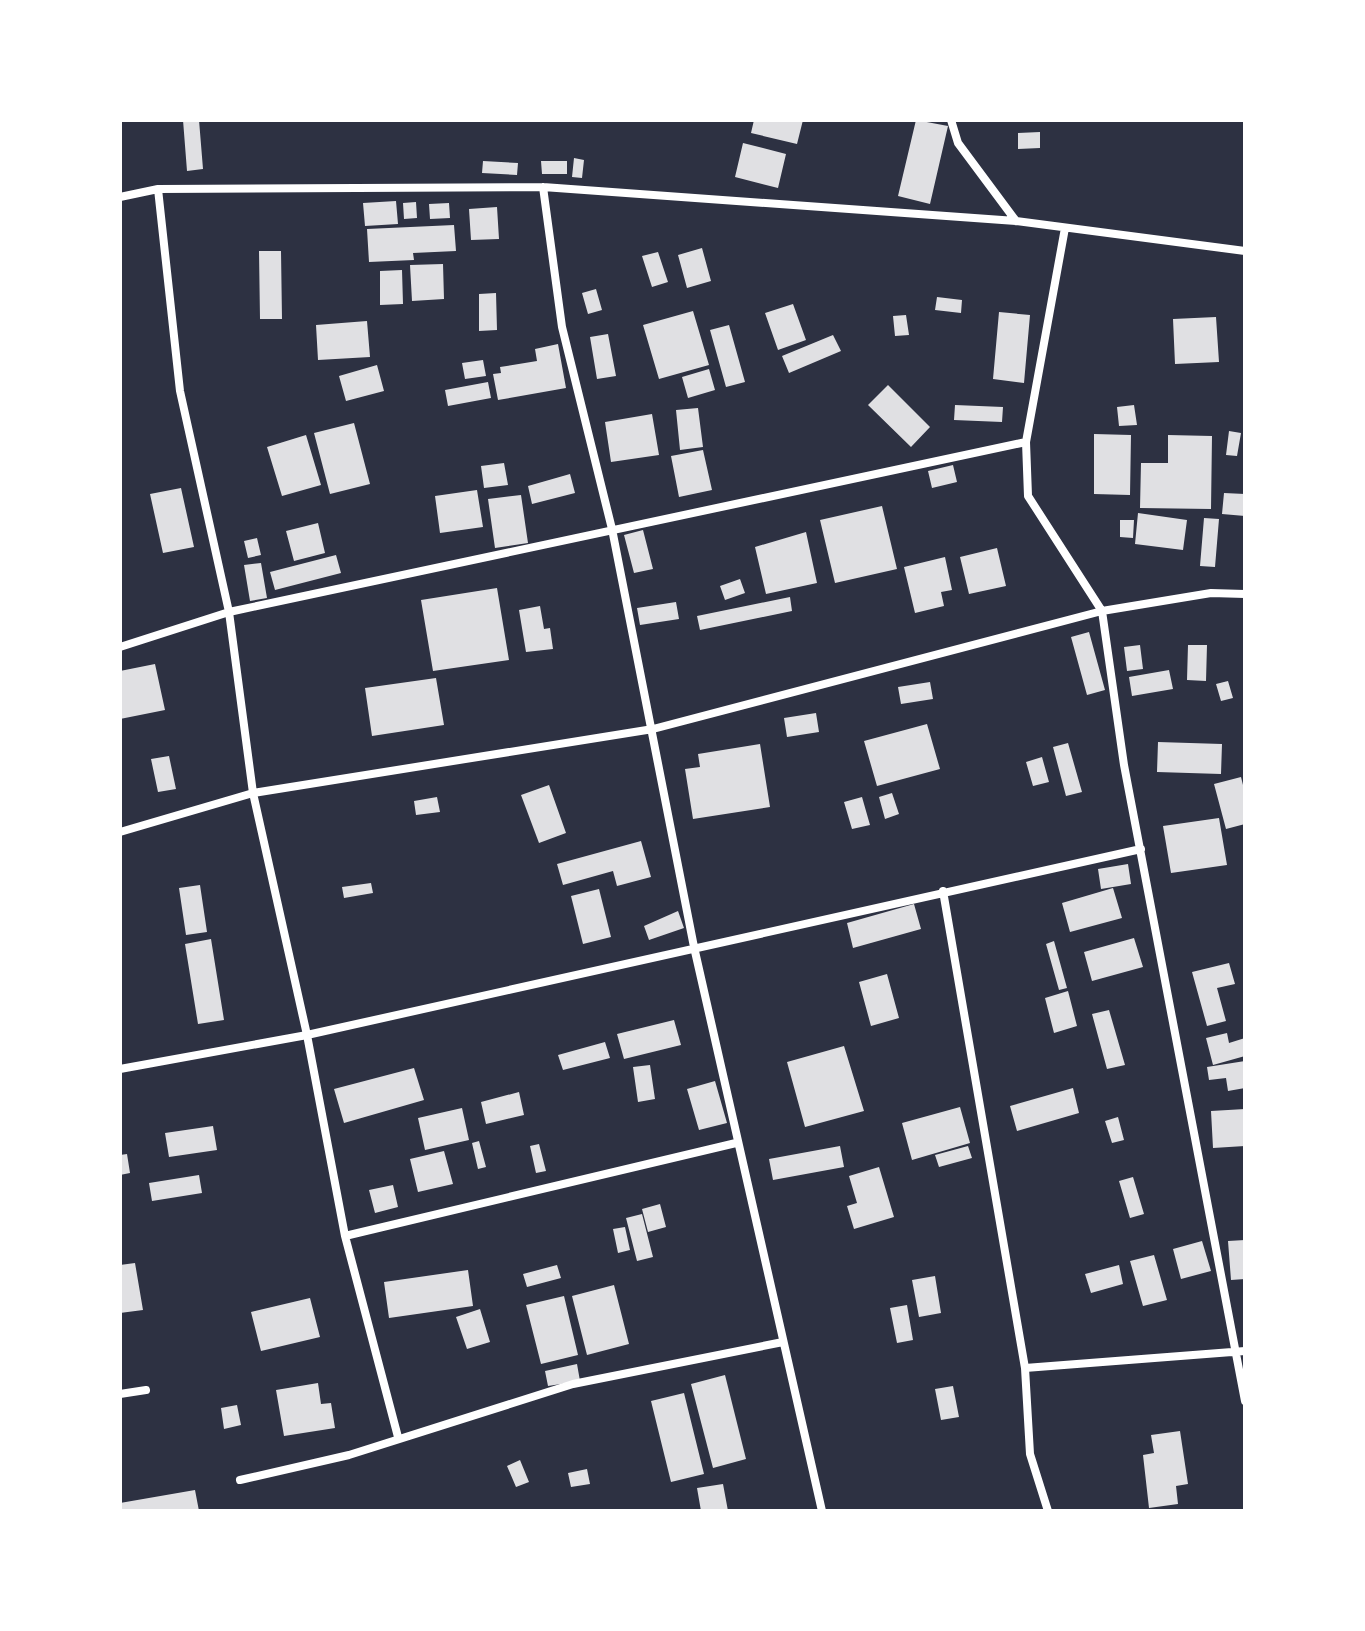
<svg xmlns="http://www.w3.org/2000/svg" width="1365" height="1631" font-family="'Exo 2',sans-serif">
	<style>
		.building { fill: #e0e0e3 }
		.lines { fill: none; stroke-linecap: round; stroke-linejoin: round }
		.minor { stroke: #fff; stroke-width: 8 }
	</style>
	<rect width="100%" height="100%" fill="#2d3142"/>
	<path class="building" d="M183,120H199L203,169L187,171Z
		M754,120H803L797,144L751,133Z
		M916,120L948,126L930,204L898,196Z
		M1040,132V148L1018,149V133Z
		M743,143L786,154L778,188L735,177Z
		M574,158L584,160L582,178L572,177Z
		M483,161L518,163L517,175L482,173Z
		M541,161H567V174H542Z
		M396,201L398,224L365,226L363,203Z
		M416,202L417,218L404,219L403,203Z
		M449,203L450,218L430,219L429,204Z
		M497,207L499,239L471,240L469,209Z
		M454,225L456,251L413,253L414,260L369,262L367,229Z
		M702,248L711,281L687,288L678,255Z
		M259,251H281L282,319H260Z
		M658,252L668,282L652,287L642,256Z
		M443,264L444,299L412,301L410,265Z
		M402,270L403,304L380,305V271Z
		M596,289L602,310L588,314L582,293Z
		M496,293L497,330L479,331V294Z
		M937,297L962,300L961,313L935,310Z
		M793,304L806,340L778,350L765,313Z
		M693,311L709,365L659,379L643,325Z
		M999,312L1030,315L1024,383L993,379Z
		M906,315L909,335L895,336L893,316Z
		M1216,317L1219,362L1175,364L1173,319Z
		M367,321L370,357L318,360L316,325Z
		M729,325L745,382L726,387L710,330Z
		M608,334L616,376L597,379L590,337Z
		M833,335L841,351L789,373L782,356Z
		M558,344L566,388L498,400L493,374L501,373L500,367L537,361L535,349Z
		M483,360L486,376L465,379L462,363Z
		M377,365L384,391L346,401L339,376Z
		M709,369L715,390L688,398L682,377Z
		M488,382L491,398L448,406L445,390Z
		M888,385L930,427L911,447L868,405Z
		M955,405L1003,407L1002,422L954,420Z
		M1134,405L1137,425L1119,426L1117,407Z
		M698,408L703,447L680,450L676,410Z
		M652,414L659,455L611,462L605,422Z
		M354,423L370,484L330,494L314,433Z
		M1229,431L1241,433L1237,456L1226,455Z
		M1094,434L1131,435L1130,495L1094,494Z
		M306,435L321,485L282,496L267,447Z
		M1168,435L1212,436L1211,509L1140,508L1141,463H1168Z
		M703,450L712,490L679,497L671,456Z
		M504,463L508,485L484,488L481,466Z
		M953,465L957,482L932,488L928,471Z
		M570,474L575,493L532,504L528,486Z
		M181,488L194,547L163,553L150,494Z
		M477,490L483,527L440,533L435,496Z
		M1224,493L1245,494V516L1222,514Z
		M521,495L528,543L495,548L488,499Z
		M882,506L897,569L835,583L820,520Z
		M1138,513L1187,520L1183,550L1135,544Z
		M1204,518L1219,519L1215,567L1200,566Z
		M1120,520H1134L1133,538L1120,537Z
		M318,523L325,553L294,561L286,531Z
		M643,530L653,569L634,573L624,535Z
		M806,532L817,583L766,594L755,547Z
		M257,538L261,555L248,558L244,541Z
		M997,548L1006,586L969,594L960,557Z
		M336,555L341,573L275,590L270,572Z
		M945,557L952,590L941,592L944,606L915,613L904,567Z
		M261,563L267,598L250,601L244,565Z
		M740,579L745,593L725,600L720,586Z
		M497,588L509,660L433,671L421,600Z
		M790,597L792,611L700,630L697,616Z
		M676,602L679,619L640,625L637,608Z
		M540,606L544,629L550,628L553,649L526,652L519,610Z
		M1089,632L1105,690L1087,695L1071,637Z
		M1140,645L1143,669L1127,671L1124,647Z
		M1188,645H1207L1206,681L1187,680Z
		M155,664L165,710L120,719V671Z
		M1169,670L1173,689L1132,696L1129,677Z
		M436,678L444,725L372,736L365,688Z
		M1228,681L1233,698L1221,701L1216,684Z
		M930,682L933,699L901,704L898,687Z
		M816,713L819,732L787,737L784,718Z
		M927,724L940,769L877,786L864,741Z
		M1158,742L1222,744L1221,774L1157,772Z
		M1068,743L1082,792L1066,796L1053,747Z
		M760,744L770,807L693,819L685,769L700,767L698,754Z
		M169,756L176,789L158,792L151,759Z
		M1042,757L1049,782L1033,786L1026,762Z
		M1241,777L1245,793V824L1226,829L1214,784Z
		M549,785L566,833L539,843L521,795Z
		M892,793L899,814L885,819L879,797Z
		M437,797L440,812L416,815L414,801Z
		M862,797L870,825L852,829L844,802Z
		M1219,818L1227,865L1171,873L1163,826Z
		M641,841L651,877L617,886L613,871L563,885L557,864Z
		M1128,864L1131,884L1101,889L1098,869Z
		M371,883L373,893L344,898L342,887Z
		M200,885L207,932L186,935L179,888Z
		M1113,888L1122,918L1070,932L1062,903Z
		M599,889L611,937L583,944L571,896Z
		M914,904L921,929L853,948L847,923Z
		M678,911L684,928L649,940L644,926Z
		M1134,938L1143,967L1092,981L1084,952Z
		M211,939L224,1020L198,1024L185,944Z
		M1054,941L1067,988L1059,990L1046,944Z
		M1229,963L1235,984L1217,988L1226,1021L1207,1026L1192,972Z
		M887,974L899,1018L871,1026L859,982Z
		M1068,991L1077,1026L1054,1033L1045,998Z
		M1109,1010L1125,1065L1107,1069L1092,1014Z
		M674,1020L681,1045L624,1059L617,1034Z
		M1227,1033L1229,1043L1245,1038V1056L1213,1065L1206,1038Z
		M605,1042L610,1058L563,1070L558,1055Z
		M844,1046L864,1111L805,1127L787,1062Z
		M1245,1061V1088L1228,1091L1226,1078L1209,1080L1207,1067Z
		M650,1065L655,1099L638,1102L633,1067Z
		M414,1068L424,1100L344,1123L334,1089Z
		M715,1081L727,1123L699,1130L687,1089Z
		M1073,1088L1079,1113L1017,1131L1010,1106Z
		M519,1092L524,1115L486,1124L481,1102Z
		M960,1107L970,1143L912,1160L902,1123Z
		M462,1108L469,1140L425,1150L418,1118Z
		M1245,1109V1146L1213,1148L1211,1111Z
		M1118,1117L1124,1140L1112,1143L1105,1121Z
		M213,1126L217,1150L169,1157L165,1133Z
		M479,1141L486,1167L478,1169L472,1143Z
		M539,1144L546,1171L536,1173L530,1146Z
		M840,1146L844,1167L773,1180L769,1159Z
		M968,1146L972,1158L939,1167L935,1155Z
		M444,1151L453,1184L418,1192L410,1159Z
		M127,1154L130,1173L120,1175V1155Z
		M879,1167L894,1217L854,1229L847,1206L857,1203L849,1176Z
		M199,1175L202,1193L152,1201L149,1183Z
		M1133,1177L1144,1214L1130,1218L1119,1181Z
		M393,1185L398,1207L375,1213L369,1190Z
		M660,1204L666,1227L648,1232L642,1209Z
		M642,1214L653,1257L637,1261L626,1218Z
		M625,1227L630,1250L618,1253L613,1229Z
		M1245,1240V1279L1231,1280L1228,1241Z
		M1202,1241L1211,1271L1181,1279L1173,1249Z
		M1154,1255L1167,1300L1143,1306L1130,1261Z
		M135,1263L143,1310L120,1313V1265Z
		M557,1265L561,1278L527,1287L523,1274Z
		M1119,1265L1123,1284L1091,1293L1085,1274Z
		M468,1270L473,1306L389,1318L384,1282Z
		M935,1276L941,1313L919,1317L912,1280Z
		M614,1285L629,1344L587,1355L572,1296Z
		M564,1296L578,1355L541,1364L526,1305Z
		M310,1298L320,1337L261,1351L251,1312Z
		M907,1305L913,1340L897,1343L890,1308Z
		M480,1309L490,1342L467,1349L456,1317Z
		M577,1364L580,1381L548,1386L545,1371Z
		M725,1375L746,1459L713,1468L691,1384Z
		M318,1383L321,1404L331,1403L335,1428L284,1436L276,1390Z
		M953,1386L959,1417L941,1420L935,1389Z
		M684,1393L704,1474L671,1482L651,1401Z
		M237,1405L241,1425L224,1429L221,1408Z
		M1180,1431L1188,1484L1176,1486L1178,1504L1149,1508L1143,1455L1154,1453L1151,1435Z
		M520,1460L529,1482L516,1487L507,1466Z
		M587,1469L590,1484L571,1487L568,1473Z
		M723,1484L728,1511H701L697,1488Z
		M195,1490L199,1511H120V1503Z"/>
	<g class="lines">
		<path class="minor" d="M951,120L958,143L1016,221
			M543,187L562,327L612,529L694,947L822,1511
			M158,189L180,391L229,612L253,793L307,1035L345,1236L398,1437
			M120,197L158,189L543,187L1016,221L1245,251
			M1065,228L1026,442L1028,496L1102,611L1124,765L1245,1401
			M120,647L229,612L1026,442
			M120,832L253,793L653,729L1102,611L1211,593L1245,594
			M943,891L1025,1368L1245,1351
			M120,1069L307,1035L1141,849
			M345,1236L736,1143
			M1025,1368L1030,1454L1048,1511
			M120,1394L146,1390
			M240,1480L349,1455L573,1384L783,1342"/>
	</g>
	<rect width="1365" height="1631" fill="none" stroke="#ffffff" stroke-width="244"/>
</svg>
